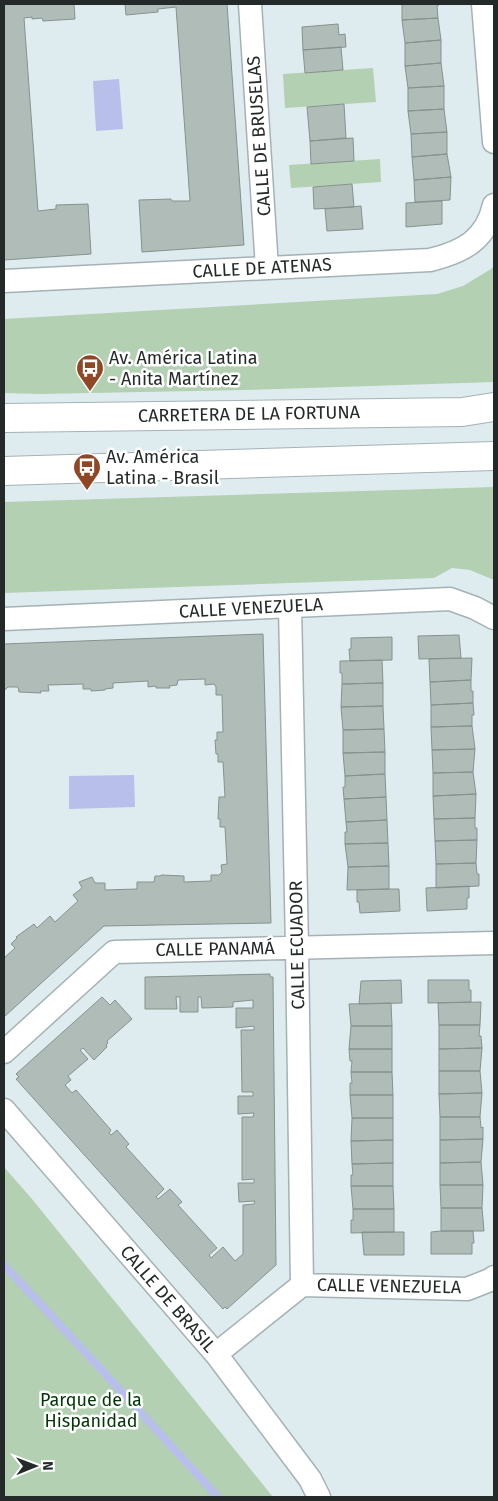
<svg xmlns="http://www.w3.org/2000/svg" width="498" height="1501" font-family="'Fira Sans',sans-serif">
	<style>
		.green { fill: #b3d0b2 }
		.water { fill: #b8bfea }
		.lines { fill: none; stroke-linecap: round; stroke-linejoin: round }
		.stream { stroke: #b8bfea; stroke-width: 8 }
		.building { fill: #afbcb8; stroke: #85928e }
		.minor-casing { stroke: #a5b2b5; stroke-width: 25 }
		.primary-casing { stroke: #a5b2b5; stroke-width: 30 }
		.minor { stroke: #fff; stroke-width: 22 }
		.primary { stroke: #fff; stroke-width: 28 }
		.labels { text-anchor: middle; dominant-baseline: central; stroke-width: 5; stroke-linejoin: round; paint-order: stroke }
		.street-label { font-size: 18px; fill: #24292a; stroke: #fff }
		.poi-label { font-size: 18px; fill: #24292a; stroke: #fff; text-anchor: start }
		.park-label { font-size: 18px; fill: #013606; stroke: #fff }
	</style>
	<rect width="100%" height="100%" fill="#deecef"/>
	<path class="green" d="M373,68L376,102L285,108L283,74Z
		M380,159L381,182L291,188L289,165Z
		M494,266V382L245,390L40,394L4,393V319L437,294L463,286L491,269Z
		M494,487V580L470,570L452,568L434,578L4,593V502Z
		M4,1167L32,1199L273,1497H4Z"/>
	<path class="water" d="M119,79L123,129L96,131L93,81Z
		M134,775L135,807L69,809V776Z"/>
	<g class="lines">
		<path class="stream" d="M4,1265L87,1354L218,1497"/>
	</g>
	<path class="building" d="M4,4H74L75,19L43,21L42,18L32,19V17L24,18L38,211L56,209V205L88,204L91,254L4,260Z
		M125,4H227L244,245L142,252L139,200L171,199L172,201H190L176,7L158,9V12L126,15Z
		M402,4H439L438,6H437L438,18L402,20Z
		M438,18L441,40L405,43L402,20Z
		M338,24L339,35L345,34L346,47L303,50L302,27Z
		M441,40V63L405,66V43Z
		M341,47L343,70L305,73L303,50Z
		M441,63L444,86L408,88L405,66Z
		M444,86V109L408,111V88Z
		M344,104L346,138L310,141L307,107Z
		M444,109L447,132L411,134L408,111Z
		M447,132V154L412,157L411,134Z
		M353,138L354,161L311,164L310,141Z
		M447,154L451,177L414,180L412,157Z
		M451,177L450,200L415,202L414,180Z
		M352,184L354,207L314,209L313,187Z
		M442,201V224L406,227V203Z
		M361,206L363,229L327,231L325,209Z
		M263,634L271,923L104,926L4,1017V958L15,948L11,944L17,938L16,937L34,924L37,928L50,916L55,922L78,901L73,895L82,888L79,882L92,877L95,883H105V890L137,889V882H154L155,876H161V875L184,876V882L211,881V875H219L222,872L221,865L227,864L225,827H220V819H218L219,797H225L223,762H218V754H216L215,740H217V732H223L222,695H216V687L214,684L205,685V679L178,680L177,685L169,686L170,688H156V686L148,687V681L113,683V688L105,689V690L91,691V689H83V684L48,685L49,691H40L41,693L19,692L18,687H8L4,691V644Z
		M459,635L461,658L419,659L418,636Z
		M392,637V660L350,661L349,649H351V638Z
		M472,658L471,680L430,682L429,659Z
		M382,660L383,683L342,684V673H340V661Z
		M471,680V691H473V703L431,705L430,682Z
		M383,683V706L341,707L342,684Z
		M473,703L474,715H472V726L431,727V705Z
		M383,706L384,729L343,730L341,707Z
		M472,726L475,749L432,750L431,727Z
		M384,729L385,752L343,753V730Z
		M475,749L473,772L433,773L432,750Z
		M385,752V774L345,776L343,753Z
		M473,772L476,794L433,796V773Z
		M385,774L386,797L344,799L343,787H345V776Z
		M476,794L475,818L434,819L433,796Z
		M386,797L387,820L346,822L344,799Z
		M475,818V828H477V840L435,841L434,819Z
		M387,820L388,843L345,844V832H347L346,822Z
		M477,840L476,863L436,864L435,841Z
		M388,843L389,866L348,867L345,844Z
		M476,863L477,874H479V886L436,888V864Z
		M389,866V889L347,890L348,867Z
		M469,886V898H467V909L427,911L426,888Z
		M389,889H399L400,911L360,913L359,902H357V890Z
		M270,974V977H273L276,1265L227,1309L225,1307L223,1309L16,1079L19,1077L16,1074L102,997L110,1005L115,1000L132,1019L107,1041L108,1043L106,1045L107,1047L94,1060L83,1048L80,1050L88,1059L68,1076L71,1080L65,1085L72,1093L76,1090L111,1130L109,1133L111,1135L117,1130L129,1144L126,1147L164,1189L156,1197L158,1199L170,1189L182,1202L178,1205L217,1248L209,1255L211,1258L223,1247L235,1261L243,1254V1205L254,1204L255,1201L239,1202L238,1183H254V1179L242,1180V1117H253L254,1113L238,1114V1096H253V1092H242L241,1030H254V1026L236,1028V1008H253V1000L233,1002V1007L202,1008L201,997H198V1012H180V997H176L177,1009H145V977Z
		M401,980L402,1003L359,1004L361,981Z
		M428,980H469V990H471V1002L428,1003Z
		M481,1002L480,1025H439L438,1003Z
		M391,1003L392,1026H351L349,1004Z
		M439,1025H480L479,1036H481L482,1048L439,1049Z
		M351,1026H392V1049H349Z
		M482,1048L480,1071H439V1049Z
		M349,1049H392V1072H351L352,1061H350Z
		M439,1071H480L482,1093L439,1094Z
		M351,1072H392L393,1095H350V1083H352Z
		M482,1093L480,1117H440L439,1094Z
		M350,1095H393V1118H352Z
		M440,1117H480L481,1128L483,1127V1139L440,1140Z
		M352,1118H393V1140L351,1141Z
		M483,1139L481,1162L440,1163V1140Z
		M393,1140V1163L352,1164L351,1141Z
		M481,1162L483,1185H440V1163Z
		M393,1163V1186H351V1175H353L352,1164Z
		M440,1185H483L482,1208H441Z
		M351,1186H393L394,1209H353Z
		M441,1208H482L484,1231H441Z
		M353,1209H394V1232L351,1233V1220H353Z
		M441,1231H473L474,1243H472V1254H431V1232Z
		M362,1232H404V1255H364Z"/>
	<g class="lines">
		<g class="minor-casing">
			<path id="minor" d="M250,4L267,268
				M483,4L494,142
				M4,281L430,260C463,252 486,240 494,205
				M290,606L297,947L302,1285
				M4,619L450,599L475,608L494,618
				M4,1052L114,952L494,943
				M4,1110L216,1354L310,1479L319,1497
				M216,1354L302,1285L467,1289L490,1280L494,1277"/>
		</g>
		<g class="primary-casing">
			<path id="primary" d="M4,418L462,412L494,407
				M4,471L494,456"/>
		</g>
		<use href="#minor" class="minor"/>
		<use href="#primary" class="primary"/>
	</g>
	<defs>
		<g id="bus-pin" transform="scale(1.4375)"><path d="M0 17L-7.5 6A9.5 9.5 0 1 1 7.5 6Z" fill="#8f4726" stroke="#fff"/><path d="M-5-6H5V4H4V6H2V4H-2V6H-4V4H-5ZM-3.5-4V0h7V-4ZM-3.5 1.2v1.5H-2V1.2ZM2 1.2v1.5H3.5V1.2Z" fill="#fff"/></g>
	</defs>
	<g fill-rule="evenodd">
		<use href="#bus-pin" x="90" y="368"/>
		<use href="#bus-pin" x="87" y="467"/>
	</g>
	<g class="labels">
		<g class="street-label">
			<text transform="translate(259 136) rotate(-94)">CALLE DE BRUSELAS</text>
			<text transform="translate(262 268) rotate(-3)">CALLE DE ATENAS</text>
			<text transform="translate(249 414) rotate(-1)">CARRETERA DE LA FORTUNA</text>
			<text transform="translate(251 608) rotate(-3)">CALLE VENEZUELA</text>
			<text transform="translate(297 945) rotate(-91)">CALLE ECUADOR</text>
			<text transform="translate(215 949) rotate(-1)">CALLE PANAMÁ</text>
			<text transform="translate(389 1286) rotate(1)">CALLE VENEZUELA</text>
			<text transform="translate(168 1299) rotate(49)">CALLE DE BRASIL</text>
		</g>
		<g class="poi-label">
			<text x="109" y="358">Av. América Latina<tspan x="109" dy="21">- Anita Martínez</tspan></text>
			<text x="106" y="457">Av. América<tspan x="106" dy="21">Latina - Brasil</tspan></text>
		</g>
		<g class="park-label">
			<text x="91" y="1400">Parque de la<tspan x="91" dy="21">Hispanidad</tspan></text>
		</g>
	</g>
	<rect width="498" height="1501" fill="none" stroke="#24292a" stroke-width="10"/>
	<g transform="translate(35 1466) rotate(89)" stroke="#ffffff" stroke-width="4" paint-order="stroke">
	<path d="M0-4L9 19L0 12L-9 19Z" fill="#24292a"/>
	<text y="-8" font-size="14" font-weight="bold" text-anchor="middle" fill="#24292a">N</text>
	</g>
</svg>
